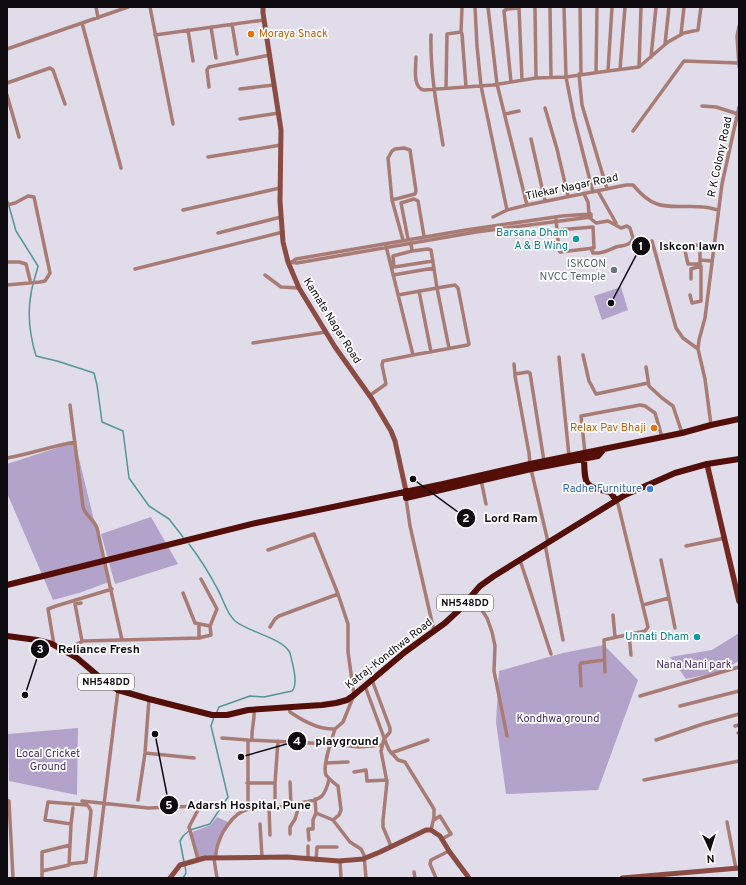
<svg xmlns="http://www.w3.org/2000/svg" width="746" height="885" font-family="Overpass,sans-serif">
	<style>
		.green { fill: #b3a3cb }
		.lines { fill: none; stroke-linecap: round; stroke-linejoin: round }
		.stream { stroke: #549596; stroke-width: 1.5 }
		.street { stroke: #a87c74; stroke-width: 3.5 }
		.secondary { stroke: #8a4b42; stroke-width: 5 }
		.primary { stroke: #72271e; stroke-width: 5.5 }
		.highway { stroke: #530e08; stroke-width: 6 }
		.food-dot { fill: #e8710a; stroke: #fff; stroke-width: 1.5 }
		.culture-dot { fill: #0f9aa8; stroke: #fff; stroke-width: 1.5 }
		.worship-dot { fill: #6b7280; stroke: #fff; stroke-width: 1.5 }
		.shop-dot { fill: #3f7fe0; stroke: #fff; stroke-width: 1.5 }
		.labels { text-anchor: middle; dominant-baseline: central; stroke-width: 3.5; stroke-linejoin: round; paint-order: stroke }
		.shield { fill: #fff; stroke: #565457; stroke-width: 1 }
		.shield-label { font-size: 10px; font-weight: bold; fill: #0d0b0f }
		.food-label { font-size: 11px; fill: #c56008; stroke: #fff; text-anchor: start }
		.street-label { font-size: 11px; fill: #0d0b0f; stroke: #fff }
		.culture-label { font-size: 11px; fill: #0d838f; stroke: #fff; text-anchor: end }
		.worship-label { font-size: 11px; fill: #5b616d; stroke: #fff; text-anchor: end }
		.shop-label { font-size: 11px; fill: #366cbe; stroke: #fff; text-anchor: end }
		.park-label { font-size: 11px; fill: #472e66; stroke: #fff }
		.leader { fill: none; stroke: #0d0b0f; stroke-width: 1.5 }
		.callout-dot { fill: #0d0b0f; stroke: #fff; stroke-width: 1.5 }
		.mark-label { font-size: 12px; text-anchor: middle; font-weight: bold; fill: #fff }
		.callout-label { font-size: 12px; text-anchor: middle; font-weight: bold; fill: #0d0b0f; stroke: #fff; stroke-width: 3.5; stroke-linejoin: round; paint-order: stroke }
	</style>
	<rect width="100%" height="100%" fill="#e1dcea"/>
	<path class="green" d="M621,287L628,310L602,320L594,296Z
		M75,442L109,582L79,593L53,600L7,493V464Z
		M151,517L178,564L115,584L101,534Z
		M739,633V661L719,672L686,679L670,657L712,650Z
		M604,645L638,680L598,790L506,794L496,722L499,671L563,653Z
		M78,728L77,795L9,781L8,734Z
		M217,817L228,822C222,832 213,845 215,857L196,858L192,832L211,825Z"/>
	<g class="lines">
		<path class="stream" d="M7,199L16,231L38,266C36,275 32,285 31,294C27,315 30,336 36,356L57,361L94,373L97,385L102,422L123,431L129,478L149,506L169,519L183,537
			M189,544C199,557 209,573 217,588C223,598 226,613 235,621C248,632 283,638 290,653C292,662 299,684 292,691L264,697L250,696L219,707L216,714
			M184,862L180,841L183,836L190,830L210,824L228,797L211,726L214,717
			M183,878L186,873L185,865"/>
		<path class="street" d="M96,7L98,18
			M150,7L173,124
			M475,7L477,46L481,86L507,210
			M488,7L497,84L527,205
			M506,7L507,9L519,8L522,80
			M535,7L536,78
			M550,7L551,77
			M564,7L566,77L574,118L593,192
			M580,7L581,74
			M507,9L504,11L511,82
			M232,24L237,54
			M739,26L737,36L739,67
			M211,27L216,58
			M188,30L193,61
			M461,32L462,7
			M681,34L684,7
			M155,35L264,20
			M431,35C430,73 437,108 443,145
			M665,44L669,7
			M7,49L82,23
			M416,57C416,66 412,88 424,90L493,85L536,78L566,77L608,71L612,7
			M651,57L656,7
			M639,67L641,7
			M620,69L625,7
			M608,71L639,67L668,42L684,33L698,30L701,7
			M596,72L597,7
			M579,74L582,105L607,189
			M7,83L50,68L53,70L65,104
			M209,87L207,70L209,67L270,55
			M446,88L447,34L461,32L462,34L466,87
			M240,89L274,85
			M7,95L19,137
			M702,106L716,107L738,114
			M545,108L557,149L568,196
			M505,114L519,111
			M240,119L279,113
			M633,131L684,61L738,63
			M531,139L545,201
			M208,157L281,145
			M121,168L82,23L128,7
			M598,191L616,223
			M584,194L588,202L589,214
			M392,200L415,194L416,191L410,150L404,148L395,149L392,151L388,158L392,200L403,240
			M7,205L15,203L28,196L34,197L50,273L45,281L40,282L7,285
			M183,210L280,188
			M493,217L507,210L527,205L626,185H633C639,192 647,201 657,204C671,209 688,205 703,207C708,207 713,209 718,210
			M590,218L596,223L608,221L621,228L627,226L630,228L633,238C630,246 624,245 616,247C608,250 603,254 593,253L591,248
			M556,220L557,230L593,227L594,248L560,252L559,250L557,230
			M218,233L281,217
			M408,239L401,203L414,199L418,201L424,236
			M652,241L676,328L683,338L698,349
			M700,245V264H688L684,246Z
			M412,251L393,256L394,267L433,261
			M700,260L712,261
			M7,262H19L26,264L30,280
			M288,262L297,263L476,232L591,217
			M292,262L296,259L466,230L562,216L591,214V217
			M135,269L283,232
			M265,275L281,287L299,288
			M393,275L434,268
			M419,291L431,352
			M398,295L437,288L431,250L428,249L412,251L411,243
			M690,295L692,303L701,301V266L691,269V279
			M253,343L326,332
			M413,355L468,345L469,344L458,288L455,285L437,288L449,348
			M583,355L589,381L596,394L648,383
			M559,357L569,456
			M514,364L515,374
			M646,367L649,386L662,398L673,406L682,433
			M369,396L386,384L382,365L383,361L413,355L386,246
			M70,405L83,507C86,517 94,519 97,528L122,640
			M711,425L705,379L698,349L699,340L705,318L722,184L739,107
			M585,453L581,416L640,405L645,406L655,413L662,437
			M7,458C30,454 52,446 75,442
			M530,464L529,453L515,376V374L528,372L530,373L544,461
			M531,469L548,542
			M481,480L486,504
			M406,498L410,526L434,631
			M545,544L563,640
			M686,546L725,538
			M268,550L314,534L338,594
			M520,560L551,654
			M183,593L195,623L210,626
			M472,595L487,618L492,632L495,646L494,671L507,736
			M669,598L675,628
			M81,603L75,604L82,641
			M643,605L669,598L661,560
			M613,615L615,637
			M270,627L275,619L279,616L338,594L348,624V652L354,695L343,722L335,729C319,730 303,721 290,712L289,707
			M629,634L631,655
			M199,638V624
			M54,645L48,609L56,606L112,589
			M69,653L75,645L83,641L199,638L211,635L210,626L217,609L201,579
			M605,672L604,640L608,639L645,631L648,627L618,504L616,500
			M372,680L390,728V732L384,739L381,751L387,782L383,820V827L391,846
			M365,686L386,743L389,750L398,760L405,762L434,809V817L431,830
			M581,686L580,665L581,663L604,660
			M640,696L739,667
			M680,706L739,691
			M735,726L739,725
			M335,729C332,739 322,766 326,775C329,779 334,783 338,786L341,810L339,815L333,820L350,842L361,849L364,855L366,878
			M738,733H739
			M222,738L248,740
			M252,740C251,729 255,720 254,710
			M656,740L703,724L739,714
			M341,745L359,747L382,745
			M145,753L194,758
			M391,753L428,740
			M326,763L348,762
			M354,772L366,770L367,781L387,780
			M644,780L739,761
			M290,782L291,805
			M247,783H275
			M315,799L316,813L333,820
			M7,800L9,801L13,878
			M138,800L145,753L149,699
			M82,801L148,808L200,806L189,827L198,859
			M269,807L270,835
			M275,807V783L278,741
			M248,808V740L330,744
			M434,820L440,816L451,834L442,839
			M727,822L736,869
			M71,824L73,808
			M260,824L262,857
			M290,834V827L295,819L300,803
			M309,840L308,829H313V820L316,813
			M216,858C215,849 219,840 223,832C239,806 247,809 275,807C285,807 295,804 305,802C311,801 318,800 322,796C326,791 328,784 329,779
			M214,859L217,878
			M308,859V846
			M316,860L317,847H337
			M340,861L341,878
			M42,871L69,865L70,845
			M414,872L415,878
			M42,878V852L70,845L71,824L45,820L48,802L87,805L89,807L91,811L86,862L69,864
			M95,878L118,690
			M436,878L430,864L431,860L449,851"/>
		<path class="secondary" d="M263,7V13L281,130L280,201L283,242L288,262L299,288L335,347L372,399L391,431L395,441L406,491
			M170,878L180,865L205,858L287,857L339,861L363,859L380,852L426,830H431L440,836L449,851L469,878
			M622,878L739,868"/>
		<path class="primary" d="M707,464L739,601"/>
		<path class="highway" d="M584,458C585,484 583,487 610,492L616,500
			M406,491V498L531,469L598,456L604,449
			M7,585L256,523L443,484L530,464L682,433L711,425L739,419
			M7,636L37,640L52,644L77,658L103,680L118,690L149,699L212,715H227L248,710L322,705L336,703L347,700L354,695L405,652L445,623L459,610L480,586L494,576L625,495L675,473L707,464L739,459"/>
	</g>
	<g class="food-dot">
		<circle cx="251" cy="34" r="4"/>
		<circle cx="654" cy="428" r="4"/>
	</g>
	<g class="culture-dot">
		<circle cx="576" cy="239" r="4"/>
		<circle cx="697" cy="637" r="4"/>
	</g>
	<circle class="worship-dot" cx="614" cy="270" r="4"/>
	<circle class="shop-dot" cx="650" cy="489" r="4"/>
	<g class="labels">
		<g class="shield">
			<rect x="437" y="595" width="56" height="16" rx="3"/>
			<rect x="78" y="674" width="56" height="16" rx="3"/>
		</g>
		<g class="shield-label">
			<text x="465" y="603">NH548DD</text>
			<text x="106" y="682">NH548DD</text>
		</g>
		<g class="food-label">
			<text x="259" y="34">Moraya Snack</text>
			<text x="646" y="428" text-anchor="end">Relax Pav Bhaji</text>
		</g>
		<g class="street-label">
			<text transform="translate(720 157) rotate(-78)">R K Colony Road</text>
			<text transform="translate(572 187) rotate(-12)">Tilekar Nagar Road</text>
			<text transform="translate(332 321) rotate(58)">Kamate Nagar Road</text>
			<text transform="translate(389 654) rotate(-38)">Katraj-Kondhwa Road</text>
		</g>
		<g class="culture-label">
			<text x="568" y="233">Barsana Dham<tspan x="568" dy="13">A &amp; B Wing</tspan></text>
			<text x="689" y="637">Unnati Dham</text>
		</g>
		<g class="worship-label">
			<text x="606" y="264">ISKCON<tspan x="606" dy="13">NVCC Temple</tspan></text>
		</g>
		<g class="shop-label">
			<text x="642" y="489">Radhe Furniture</text>
		</g>
		<g class="park-label">
			<text x="694" y="665">Nana Nani park</text>
			<text x="558" y="719">Kondhwa ground</text>
			<text x="48" y="754">Local Cricket<tspan x="48" dy="13">Ground</tspan></text>
		</g>
	</g>
	<path class="leader" d="M611 303L641 246M413 479L466 518M25 695L40 649M241 757L297 741M155 734L169 805"/>
	<g class="callout-dot">
		<circle cx="611" cy="303" r="4"/>
		<circle cx="413" cy="479" r="4"/>
		<circle cx="25" cy="695" r="4"/>
		<circle cx="241" cy="757" r="4"/>
		<circle cx="155" cy="734" r="4"/>
		<circle cx="641" cy="246" r="10"/>
		<circle cx="466" cy="518" r="10"/>
		<circle cx="40" cy="649" r="10"/>
		<circle cx="297" cy="741" r="10"/>
		<circle cx="169" cy="805" r="10"/>
	</g>
	<g class="mark-label">
		<text x="641" y="250">1</text>
		<text x="466" y="522">2</text>
		<text x="40" y="653">3</text>
		<text x="297" y="745">4</text>
		<text x="169" y="809">5</text>
	</g>
	<g class="callout-label">
		<text x="692" y="250">Iskcon lawn</text>
		<text x="511" y="522">Lord Ram</text>
		<text x="99" y="653">Reliance Fresh</text>
		<text x="347" y="745">playground</text>
		<text x="249" y="809">Adarsh Hospital, Pune</text>
	</g>
	<rect width="746" height="885" fill="none" stroke="#0d0b0f" stroke-width="16"/>
	<g transform="translate(710 849) rotate(176)" stroke="#ffffff" stroke-width="3" paint-order="stroke">
	<path d="M0-3L7 15L0 10L-7 15Z" fill="#0d0b0f"/>
	<text y="-6" font-size="11" font-weight="bold" text-anchor="middle" fill="#0d0b0f">N</text>
	</g>
</svg>
